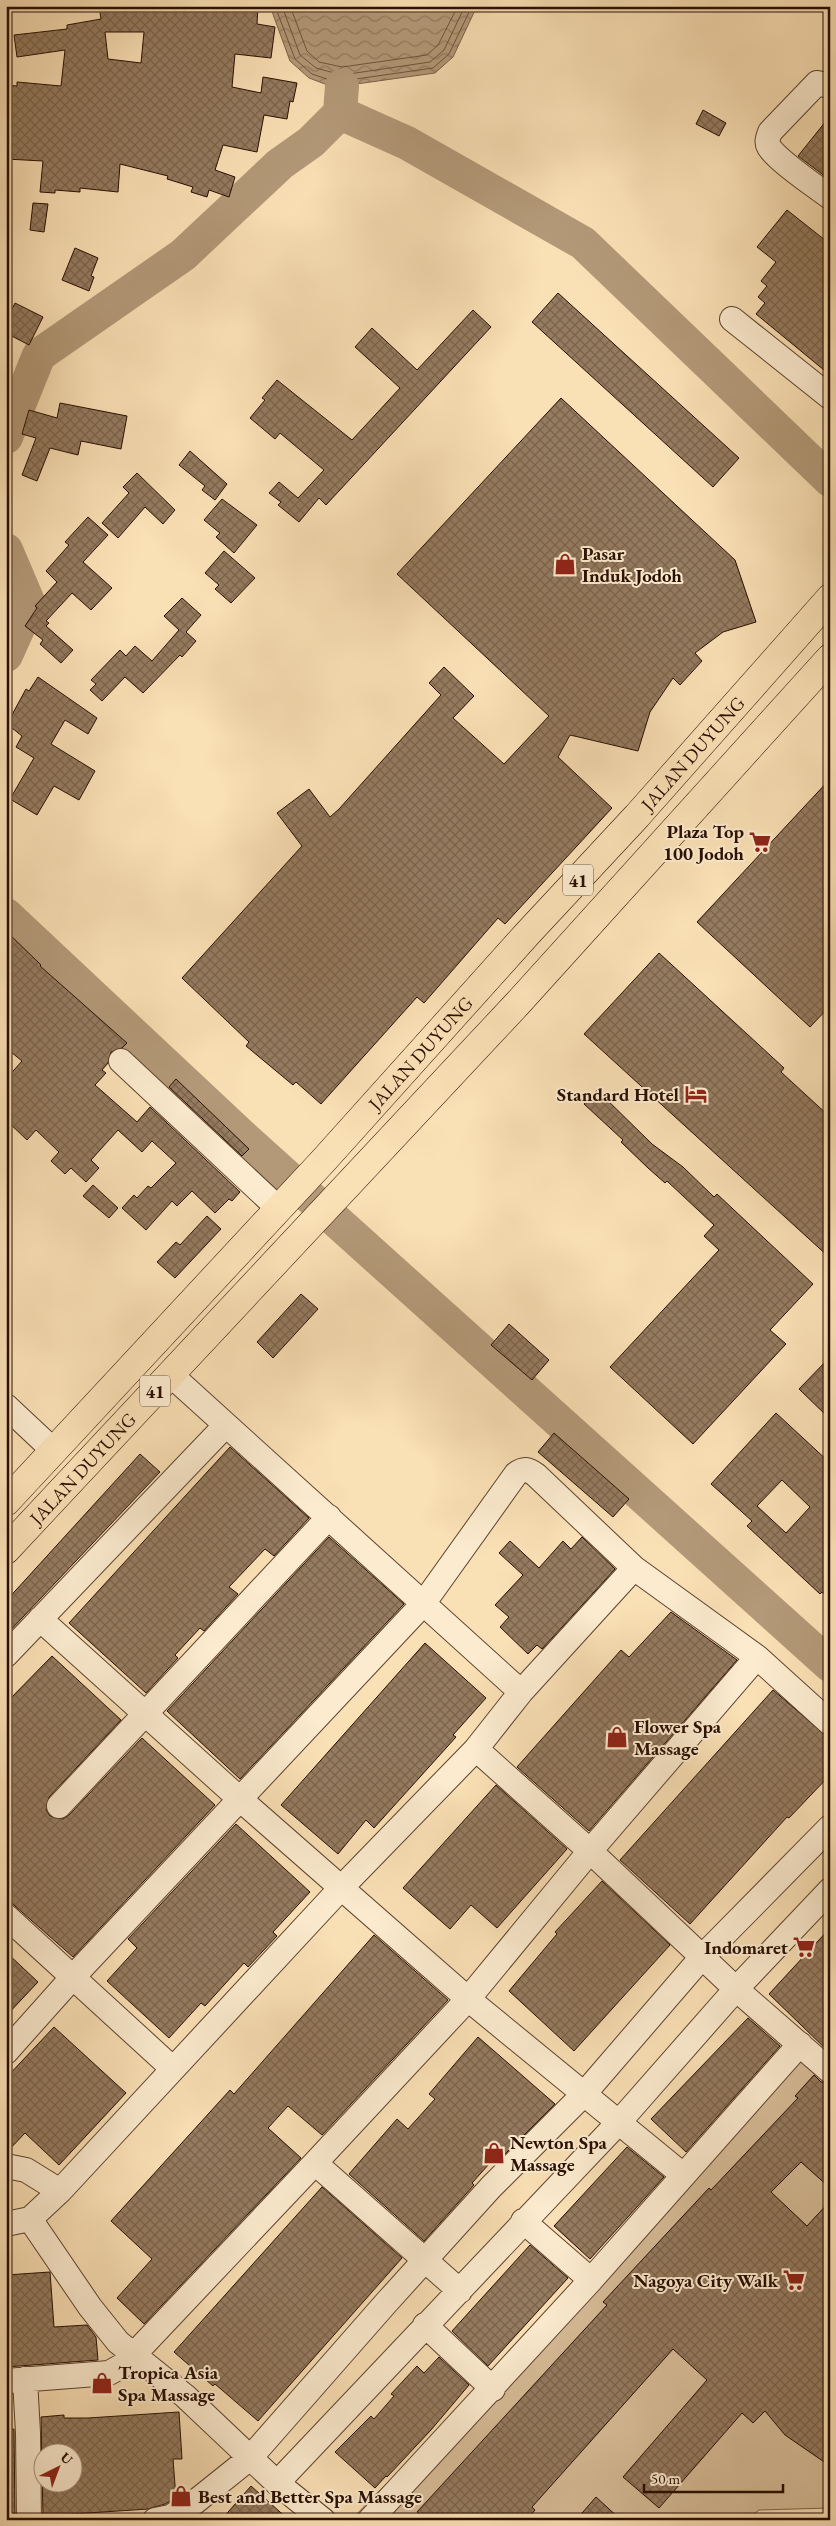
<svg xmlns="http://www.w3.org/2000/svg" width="836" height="2526" font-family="'EB Garamond',serif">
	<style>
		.green { fill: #d6bc97; stroke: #7f654c }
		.water { fill: url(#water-waves); stroke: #7b6149 }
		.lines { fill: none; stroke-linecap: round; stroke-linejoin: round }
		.shore { stroke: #6e543d; stroke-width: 1 }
		.river { stroke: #b39978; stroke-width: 34 }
		.building { fill: url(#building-cross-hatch); stroke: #280e02; fill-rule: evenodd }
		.minor-casing { stroke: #5c422f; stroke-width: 26 }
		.highway-casing { stroke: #280e02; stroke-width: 29 }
		.minor { stroke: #fcebcf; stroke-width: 24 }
		.highway { stroke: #fae0b5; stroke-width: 28 }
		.labels { text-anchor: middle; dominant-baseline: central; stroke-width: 4; stroke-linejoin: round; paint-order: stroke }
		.shield { fill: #fcebcf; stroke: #685040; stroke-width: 1 }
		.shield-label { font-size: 18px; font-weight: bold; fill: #280e02 }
		.poi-label { font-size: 19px; font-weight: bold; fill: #280e02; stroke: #fcebcf; text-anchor: start }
		.street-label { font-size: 19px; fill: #280e02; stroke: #fcebcf }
	</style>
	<defs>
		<pattern id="water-waves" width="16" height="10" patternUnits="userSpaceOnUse" patternTransform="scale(1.25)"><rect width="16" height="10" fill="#b39978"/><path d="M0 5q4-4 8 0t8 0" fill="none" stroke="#927b60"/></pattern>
		<pattern id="building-cross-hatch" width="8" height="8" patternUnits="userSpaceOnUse" patternTransform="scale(1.25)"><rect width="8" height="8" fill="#957b5f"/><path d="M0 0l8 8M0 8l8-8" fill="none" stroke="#7a634c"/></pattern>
	</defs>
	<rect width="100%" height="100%" fill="#fae0b5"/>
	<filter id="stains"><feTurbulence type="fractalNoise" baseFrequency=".004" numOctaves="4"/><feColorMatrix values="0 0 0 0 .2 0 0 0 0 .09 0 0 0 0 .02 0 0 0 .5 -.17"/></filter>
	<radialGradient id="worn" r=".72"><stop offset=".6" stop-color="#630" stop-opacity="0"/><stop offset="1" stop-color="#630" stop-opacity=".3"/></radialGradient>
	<path class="green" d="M810,2049L830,2064V2508L759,2510L746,2520H351Z"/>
	<path class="water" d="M270,6H477L453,57L435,73L342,86L325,84L309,78L290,61Z"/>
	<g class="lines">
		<path class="shore" d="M275,6L295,59L312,74L327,79L342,81L433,68L449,54L472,6
			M282,6L300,55L316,68L342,75L430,62L444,50L465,6
			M290,6L307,51L319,62L342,67L427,55L438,45L458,6"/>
		<path class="river" d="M342,86L340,113L407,143L583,243L830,480
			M6,437L39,355L183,255L280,164L311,142L340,113
			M6,550L29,604L6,655
			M6,915L244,1138L830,1665"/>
	</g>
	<path class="building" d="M99,6H258L257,24L275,27L271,58L235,54L232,87L261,93L263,77L297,83L293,102L290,101L287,119L264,115L257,152L223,145L215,170L235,177L229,197L209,190L207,197L191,192L193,187L167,179L168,176L120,164L118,192L80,188V192L55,190V193L40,192L43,161L6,159V85L17,86V82L61,86L65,50L17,57L14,35L67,29V25L101,19ZM105,32H144L141,63L108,59Z
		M703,110L726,123L719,136L696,124Z
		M830,116V180L798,156Z
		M33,203L48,204L44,232L30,230Z
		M787,210L830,244V375L756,314L765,303L758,297L767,286L761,281L776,262L757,247Z
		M75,248L98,258L91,276L94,277L89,291L62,280Z
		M558,293L739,458L713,487L532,322Z
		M15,303L43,317L29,345L6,333V321Z
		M473,310L491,327L326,505L319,498L299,522L278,505L281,502L269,493L279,482L298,498L324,470L280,433L275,439L250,418L265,400L262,398L277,380L352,440L400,388L355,347L372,328L417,370Z
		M561,398L735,560L756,622L723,632L695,653L702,661L680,685L673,678L650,712L638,751L570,735L558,757L612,808L505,924L498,918L424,1003L417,997L321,1104L296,1082L293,1085L246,1046L249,1042L182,978L302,846L277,813L309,789L330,817L339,809L441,695L429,683L444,667L474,696L453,718L504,764L549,716L397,574Z
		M60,403L127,416L121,449L81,441L78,455L50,448L37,481L22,475L36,438L22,434L29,410L57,418Z
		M190,451L227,484L215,500L202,490L205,486L179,465Z
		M137,473L175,510L163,524L145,507L118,538L102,523L129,493L123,487Z
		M222,499L257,525L234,553L216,537L220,533L204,520Z
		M88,517L108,535L83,562L112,588L91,610L72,593L46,621L49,623L46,626L73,650L61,663L40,644L43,640L25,626L37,608L35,606L57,582L46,571L69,545L65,542Z
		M224,551L255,578L231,603L215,589L219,585L205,573Z
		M182,598L201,615L186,632L196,641L182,657L180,655L143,693L125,677L102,701L90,690L96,684L91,680L120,650L126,656L135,646L152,661L179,630L164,616Z
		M38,677L97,718L88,734L65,720L51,744L95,771L79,800L54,786L37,815L10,799L34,758L16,747L22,736L7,724L26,689L29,691Z
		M830,779V1006L810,1027L697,922Z
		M6,931L41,965L40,966L127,1043L122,1048L111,1052L108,1063L102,1070L106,1073L95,1085L137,1122L150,1107L240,1192L232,1201L229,1199L215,1213L192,1191L177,1206L172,1201L146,1230L122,1208L134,1195L137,1198L148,1186L151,1188L176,1163L152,1141L142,1152L118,1130L91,1160L99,1168L86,1182L71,1168L65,1174L51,1161L59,1152L36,1130L27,1140L6,1120V1079L22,1061L6,1048Z
		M659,953L784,1068L781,1072L830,1117V1258L584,1034Z
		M176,1079L249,1149L242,1156L169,1087Z
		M597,1090L652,1144L683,1167L714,1197L717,1194L813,1284L770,1330L786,1344L693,1444L610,1367L719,1250L704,1236L714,1225L667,1181L665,1183L648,1168L621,1142L623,1140L584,1104Z
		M93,1185L118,1208L109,1218L83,1196Z
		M207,1216L221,1229L175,1278L157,1262L176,1242L180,1245Z
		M301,1294L318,1309L273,1358L257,1342Z
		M509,1324L549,1360L532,1380L491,1345Z
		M830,1357V1419L799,1389Z
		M776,1413L830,1463V1599L822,1592L820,1594L747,1526L752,1521L711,1484ZM782,1480L810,1507L786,1533L757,1506Z
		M554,1433L629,1499L613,1517L538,1452Z
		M230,1447L309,1518L274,1556L265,1549L229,1587L238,1594L204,1631L200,1628L175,1655L178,1658L146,1693L69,1623Z
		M140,1454L160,1472L6,1635V1601Z
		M329,1537L404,1604L240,1779L167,1711Z
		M582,1537L615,1569L542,1649L537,1645L528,1654L500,1627L509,1617L495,1605L523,1575L499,1553L510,1541L539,1568L563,1541L571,1549Z
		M671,1612L737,1660L589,1831L517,1767L621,1650L629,1657Z
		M425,1643L486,1698L453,1735L456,1737L374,1828L366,1820L338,1854L281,1805Z
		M52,1656L121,1720L49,1797L46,1810L50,1816L63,1819L69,1815L142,1738L215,1805L73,1957L6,1898V1703Z
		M773,1690L830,1739V1775L789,1818L787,1817L690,1924L620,1860Z
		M496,1785L567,1849L497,1928L471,1905L450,1929L403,1888Z
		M236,1824L310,1892L273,1932L277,1936L248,1967L244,1963L205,2006L201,2003L169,2038L107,1981L137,1948L128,1939Z
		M602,1881L670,1945L574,2051L509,1991L557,1934L555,1932Z
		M830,1928V2053L769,1994Z
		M374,1935L448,2000L322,2135L288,2106L268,2128L301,2158L144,2324L117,2298L152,2259L111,2221L230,2090L234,2094Z
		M6,1952L38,1982L6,2016Z
		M748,2018L780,2046L686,2152L651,2119Z
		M54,2027L126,2093L59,2165L25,2133L6,2153V2078Z
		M478,2037L555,2104L502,2157L498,2154L472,2183L474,2185L424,2241L349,2174L397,2119L408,2129L435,2099L429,2094Z
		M814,2075L821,2082L830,2084V2188L801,2162L771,2192L807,2226L830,2201V2466L785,2435L765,2411L753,2423L742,2413L659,2508L623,2477L707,2380L673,2349L532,2507L535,2510L526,2520H425L417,2512L607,2305L603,2302L709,2188L711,2190L798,2098L795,2096Z
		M627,2147L664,2177L590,2259L554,2226Z
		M322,2187L402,2258L258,2421L215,2384L213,2386L174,2352Z
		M530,2245L568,2278L488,2366L452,2331Z
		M50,2272L54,2327L87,2325L96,2337L98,2360L6,2367V2275Z
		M439,2357L469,2385L431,2430L387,2477L386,2476L375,2488L335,2452L371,2416L374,2419L394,2396L391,2394L417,2366L424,2373Z
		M179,2412L182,2459H173L176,2498L165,2504L148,2509L43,2516L41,2417L64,2415V2418H88ZM42,2454H72V2484H42Z
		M14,2429L15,2517L6,2518V2430Z
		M251,2486L289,2520H221Z
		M596,2497L621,2520H576Z"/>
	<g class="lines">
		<g class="minor-casing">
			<path id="minor" d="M830,86L817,83L770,132C768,138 766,142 769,147C778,161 815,186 830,197
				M732,319L830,397
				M121,1061L279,1209
				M171,1375L521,1692
				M6,1406L53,1450
				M40,1619L241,1800L468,1999L683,2175
				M6,1655L225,1426
				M476,1749L590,1851L736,1989L830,2071
				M59,1806L329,1517
				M6,1916L172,2068
				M6,2052L72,1978L423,1604L516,1474C524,1468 528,1469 536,1475L634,1568L757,1657L830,1723
				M315,2163L460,2291
				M6,2166L26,2170L60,2191
				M30,2219L90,2307L118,2342L185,2396L277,2483L323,2520
				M523,2221L591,2280
				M6,2224L30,2219L60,2191L342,1887L476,1749L521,1692L634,1568
				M425,2325L493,2389
				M25,2379L28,2433L29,2520
				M6,2381L109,2373L125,2364L315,2163L468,1999L590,1851L757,1657
				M277,2483L620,2121L736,1989L830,1890
				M155,2520L170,2517L195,2502L250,2458L386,2303L491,2187L584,2094L702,1957L830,1827
				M370,2520L591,2280L800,2044"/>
		</g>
		<g class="highway-casing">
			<g id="highway">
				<path id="s1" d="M6,1502L324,1160L528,933L637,816L830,598"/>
				<path id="s2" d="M6,1550L518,1003L830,658"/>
			</g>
		</g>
		<use href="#minor" class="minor"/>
		<use href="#highway" class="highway"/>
	</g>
	<defs>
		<g id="shop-bare" transform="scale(1.725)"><path d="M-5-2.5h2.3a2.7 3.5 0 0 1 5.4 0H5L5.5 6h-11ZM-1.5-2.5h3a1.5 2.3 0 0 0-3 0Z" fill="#8f2418" stroke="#fcebcf" stroke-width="2.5" paint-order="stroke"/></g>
		<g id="supermarket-bare" transform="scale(1.725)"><path d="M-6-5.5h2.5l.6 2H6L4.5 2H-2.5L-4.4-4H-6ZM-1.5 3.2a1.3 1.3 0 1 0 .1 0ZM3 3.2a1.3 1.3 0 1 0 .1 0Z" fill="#8f2418" stroke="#fcebcf" stroke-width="2.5" paint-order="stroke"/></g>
		<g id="hotel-bare" transform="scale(1.725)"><path d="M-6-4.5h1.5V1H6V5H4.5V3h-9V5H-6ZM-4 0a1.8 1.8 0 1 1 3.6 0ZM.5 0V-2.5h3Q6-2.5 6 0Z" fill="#8f2418" stroke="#fcebcf" stroke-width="2.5" paint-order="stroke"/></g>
	</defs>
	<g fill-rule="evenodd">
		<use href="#shop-bare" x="565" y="564"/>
		<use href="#supermarket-bare" x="760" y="842"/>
		<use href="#hotel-bare" x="696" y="1094"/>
		<use href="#shop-bare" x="617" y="1737"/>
		<use href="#supermarket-bare" x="804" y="1947"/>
		<use href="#shop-bare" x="494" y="2153"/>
		<use href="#supermarket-bare" x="794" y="2280"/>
		<use href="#shop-bare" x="102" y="2383"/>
		<use href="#shop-bare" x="181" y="2496"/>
	</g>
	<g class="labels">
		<g class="shield">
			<rect x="563" y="864.5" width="30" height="31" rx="4"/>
			<rect x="140" y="1375.5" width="30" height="31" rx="4"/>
		</g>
		<g class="shield-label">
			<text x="578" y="880">41</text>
			<text x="155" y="1391">41</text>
		</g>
		<g class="poi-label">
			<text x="582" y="553">Pasar<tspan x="582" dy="22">Induk Jodoh</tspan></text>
			<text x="744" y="831" text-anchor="end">Plaza Top<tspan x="744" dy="22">100 Jodoh</tspan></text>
			<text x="679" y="1094" text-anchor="end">Standard Hotel</text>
			<text x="634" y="1726">Flower Spa<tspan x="634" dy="22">Massage</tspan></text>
			<text x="788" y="1947" text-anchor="end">Indomaret</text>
			<text x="510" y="2142">Newton Spa<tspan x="510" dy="22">Massage</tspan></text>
			<text x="778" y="2280" text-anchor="end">Nagoya City Walk</text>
			<text x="118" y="2372">Tropica Asia<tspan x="118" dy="22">Spa Massage</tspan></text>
			<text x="198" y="2496">Best and Better Spa Massage</text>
		</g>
		<g class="street-label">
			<text stroke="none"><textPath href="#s1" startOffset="1016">JALAN DUYUNG</textPath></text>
			<text stroke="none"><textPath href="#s1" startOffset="611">JALAN DUYUNG</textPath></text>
			<text stroke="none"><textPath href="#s2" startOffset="112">JALAN DUYUNG</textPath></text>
		</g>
	</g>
	<rect width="836" height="2526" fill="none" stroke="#fae0b5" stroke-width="25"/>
	<rect x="8" y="8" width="821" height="2511" fill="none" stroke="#280e02" stroke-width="2.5"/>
	<rect x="12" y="12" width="811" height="2501" fill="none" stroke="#280e02"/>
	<g transform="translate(58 2468) rotate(42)"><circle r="24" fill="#fcebcf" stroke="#a7937d"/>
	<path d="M0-4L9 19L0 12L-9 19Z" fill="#8f2418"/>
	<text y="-8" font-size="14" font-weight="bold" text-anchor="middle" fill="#280e02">U</text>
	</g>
	<path d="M644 2484v8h139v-8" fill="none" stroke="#280e02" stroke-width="2.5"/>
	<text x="651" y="2484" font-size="15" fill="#280e02" stroke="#fcebcf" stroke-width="4" paint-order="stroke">50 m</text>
	<rect width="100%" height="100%" filter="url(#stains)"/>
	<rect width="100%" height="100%" fill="url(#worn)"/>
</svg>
